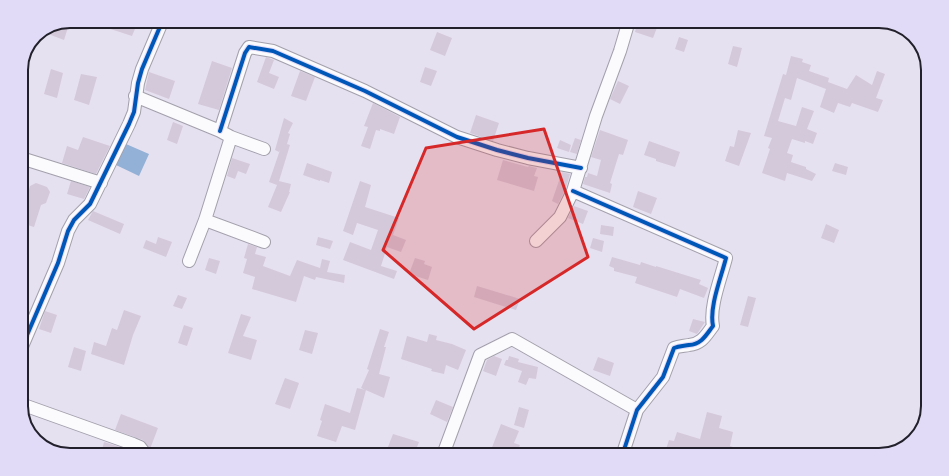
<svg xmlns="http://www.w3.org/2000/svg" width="949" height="476" font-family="'Roboto Serif',serif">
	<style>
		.water { fill: #93b1d6 }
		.building { fill: #d4c9da }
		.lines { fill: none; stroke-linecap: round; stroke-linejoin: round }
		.minor-casing { stroke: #a3a0ab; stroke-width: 14 }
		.minor { stroke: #fbfafd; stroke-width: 12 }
		.cycleway-casing { stroke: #e2dbf7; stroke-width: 6 }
		.cycleway { stroke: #0057b8; stroke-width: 4 }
		.marked { fill: #d62828; fill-opacity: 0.2; stroke: #d62828; stroke-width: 3; stroke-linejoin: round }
		.rim { fill: none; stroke: #22202a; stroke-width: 2 }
	</style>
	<rect width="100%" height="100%" fill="#e6e1f1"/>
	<path class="water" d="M126,144L149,154L139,176L116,165Z"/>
	<path class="building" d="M70,21L64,40L43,32L54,27Z
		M92,21H129L137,24L132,36L92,23Z
		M637,24L658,25L653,38L635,32Z
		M437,32L452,38L445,56L430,50Z
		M679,37L688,40L684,52L675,49Z
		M733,46L742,48L737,67L728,64Z
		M791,56L803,59L802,62L811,65L809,71L829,78L828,82L847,89L856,75L872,85L877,71L885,74L876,98L883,100L878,112L852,103L850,107L838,103L834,113L820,107L826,89L797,78L791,100L785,98L778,121L796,126L802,107L814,111L807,129L817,133L813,144L805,141V143L792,139L787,153L793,155L791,162L806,167V169L816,174L812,181L787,173L785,181L762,173L770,149L768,148L772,138L764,136L783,74L786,75Z
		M266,57L274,60L269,73L279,77L274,89L257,82Z
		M212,61L232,68L219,110L198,104Z
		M425,67L437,71L431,86L420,82Z
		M51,69L63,73L57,98L44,94Z
		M300,71L315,77L306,101L291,96Z
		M149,72L175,81L169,99L145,90Z
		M81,74L97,77L89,105L74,100Z
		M618,81L629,86L620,104L610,99Z
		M373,103L400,117L394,134L380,129V131L376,130L370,149L361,146L368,127L364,126Z
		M476,115L499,123L493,141L470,133Z
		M284,118L293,123L288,133L290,134L287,144L290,145L279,181L291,184L289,192H290L281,212L268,207L277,185L269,182L280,150L279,152L275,150Z
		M173,122L183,126L177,144L167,140Z
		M600,130L628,140L623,155L619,154L610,183L612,184L610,193L583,184L585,177H587L588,173L597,176L601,160L591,157Z
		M738,130L751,133L739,166L725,161L730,146L734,147Z
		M83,137L110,146L96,174L62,163L67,146L78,150Z
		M575,138L581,140L577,154L570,152Z
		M560,140L571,145L569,152L557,148Z
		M649,141L680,152L675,167L656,161V159L644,155Z
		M232,158L250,164L246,174L238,171L235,179L227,176Z
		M503,160L528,167L529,166L537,168L534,176L538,177L534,191L497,180Z
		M307,163L332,172L329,183L320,180V181L303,175Z
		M835,163L848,167L846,175L832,171Z
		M562,172L570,174L566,188L558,204L552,201Z
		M71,181L90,187L84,199L67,194Z
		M360,181L371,185L365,207L399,218L393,235L406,240L401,252L387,247L381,266L397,271L394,279L343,260L350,242L371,250L378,230L357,223L353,235L343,231Z
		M36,183L47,187L50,192L46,203L41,205L34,227L21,223V207L23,208L30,186Z
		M638,191L657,198L651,214L633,207Z
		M574,206L588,211L583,224L568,218Z
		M93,211L124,224L120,234L88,220Z
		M826,224L839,230L834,243L821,238Z
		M601,225L614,227L613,236L600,234Z
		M158,237L172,242L166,257L143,248L146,240L156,244Z
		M318,237L333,241L330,249L316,245Z
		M593,238L604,241L602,252L590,248Z
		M248,244L257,247L255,254L266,257L263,266L290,276L297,260L320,268L322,259L330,261L327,272L345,275L344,283L316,277L315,280L304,276L296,302L252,289L255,277L243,273L247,259L244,258Z
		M612,257L640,265L641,262L656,267V266L701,280L699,284L708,288L704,298L680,289L677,297L635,283L637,277L614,271V268L609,266Z
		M209,258L220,261L216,274L205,270Z
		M415,258L425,261L424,264L432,267L428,280L409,274Z
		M477,286L520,299L516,310L474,297Z
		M178,295L187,298L182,309L173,306Z
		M748,296L756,298L748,327L740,325Z
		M124,310L141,316L133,335L124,365L91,354L94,342L106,346L112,328L117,330Z
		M45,311L57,315L51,333L39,329Z
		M241,314L251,317L243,336L257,340L251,360L228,353Z
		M693,319L705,322L697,334L689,331Z
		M184,325L193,328L187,346L178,343Z
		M380,329L389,332L384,347H386L379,374L390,377L384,398L361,388L369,370L367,369Z
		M305,330L318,333L312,354L299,350Z
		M429,334L437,336L436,340L452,344L466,350L458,370L446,365L444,374L431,371L432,369L401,359L407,336L427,342Z
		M74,347L86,351L81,371L68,367Z
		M494,356L502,359L496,376L483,371L487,360Z
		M509,356L519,359L518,362L538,367L536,379L529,378L526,385L518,382L522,371L504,365L506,360H508Z
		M598,357L614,363L610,376L593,370Z
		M285,378L299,383L290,409L275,404Z
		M357,388L366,390L355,430L342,426L336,442L317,436L322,421L320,420L325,404L350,413Z
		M436,400L453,407L447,422L430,414Z
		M519,407L529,410L524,428L514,425Z
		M707,412L722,416L719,428L733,432L730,446L733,447L730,454H671L665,452L669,440L674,441L677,432L700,439Z
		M121,414L158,428L150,449L143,440L115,430Z
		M501,424L519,431L514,443L520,445L517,453H498L491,450Z
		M393,434L419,442L415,452H386Z
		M104,442L120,447L119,450H102Z"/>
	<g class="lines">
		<g class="minor-casing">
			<path id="minor" d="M135,96L220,131L231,137L264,149
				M220,131L245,53L249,47L273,51L365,91L457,137L497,150L528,158L581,168
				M21,158L101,183
				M573,191L726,258C721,278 709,307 713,326C706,335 702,344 689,345C684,346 679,346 674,348L663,377L637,410L623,453
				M205,220L264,242
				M536,241L560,217L573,191L596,116L620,51L628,24
				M189,261L205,220L231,137
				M21,349L58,263L68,231L74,220L90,204L129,124L134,112L138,83L142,69L162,22
				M21,404L133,444L140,447L143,451
				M444,452L480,355L512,339L637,410"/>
		</g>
		<use href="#minor" class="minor"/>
		<g class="cycleway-casing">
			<path id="cycleway" d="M220,131L245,53L249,47L273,51L365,91L457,137L497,150L528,158L581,168
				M573,191L726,258C721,278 709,307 713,326C706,335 702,344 689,345C684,346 679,346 674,348L663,377L637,410L623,453
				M21,349L58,263L68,231L74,220L90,204L129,124L134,112L138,83L142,69L162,22"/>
		</g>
		<use href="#cycleway" class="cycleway"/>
	</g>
	<path class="marked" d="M544,129L588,257L474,329L383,250L426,148Z"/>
	<path d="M0 0H949V476H0ZM70 28H879A42 42 0 0 1 921 70V406A42 42 0 0 1 879 448H70A42 42 0 0 1 28 406V70A42 42 0 0 1 70 28Z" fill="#e2dbf7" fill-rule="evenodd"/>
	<path class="rim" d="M70 28H879A42 42 0 0 1 921 70V406A42 42 0 0 1 879 448H70A42 42 0 0 1 28 406V70A42 42 0 0 1 70 28Z"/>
</svg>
